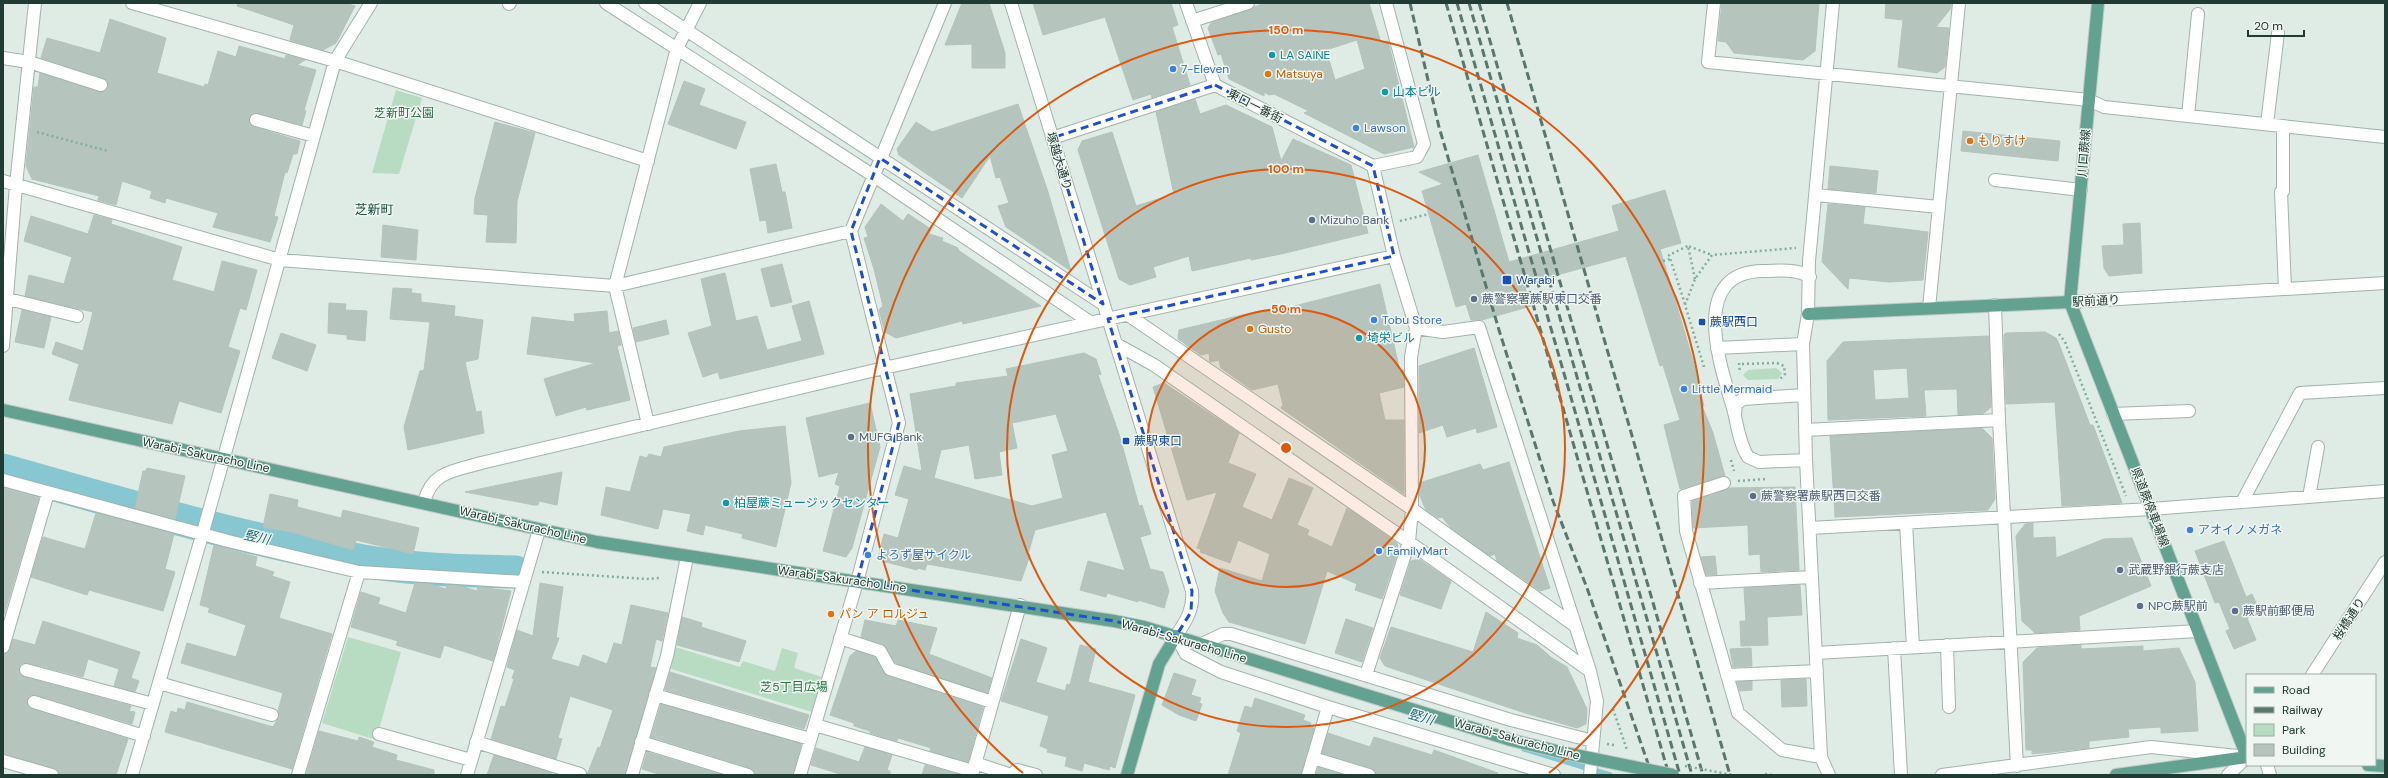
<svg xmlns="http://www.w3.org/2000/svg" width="2388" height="778" font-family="'DM Sans','Noto Sans JP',sans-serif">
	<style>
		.green { fill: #b8dcc1 }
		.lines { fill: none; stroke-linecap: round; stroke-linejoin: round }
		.stream { stroke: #86c7d1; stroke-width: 5.5 }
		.river { stroke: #86c7d1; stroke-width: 33 }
		.building { fill: #b5c5be; stroke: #b2c4bc; fill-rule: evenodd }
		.minor-casing { stroke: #a2b3ac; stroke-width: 14 }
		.major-casing { stroke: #c1c8c6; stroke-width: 14 }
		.path { stroke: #7faf9f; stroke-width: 2.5; stroke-dasharray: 2 3; stroke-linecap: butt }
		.minor { stroke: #fff; stroke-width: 12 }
		.major { stroke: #63a190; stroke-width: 12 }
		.rail { stroke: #5a776e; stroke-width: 3; stroke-dasharray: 8 4; stroke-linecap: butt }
		.major-bridge-casing { stroke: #c1c8c6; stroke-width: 14; stroke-linecap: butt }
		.path-bridge { stroke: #7faf9f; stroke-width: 2.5; stroke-dasharray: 2 3; stroke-linecap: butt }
		.major-bridge { stroke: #63a190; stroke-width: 12 }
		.marked { fill: none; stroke: #1d4ed8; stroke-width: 3; stroke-dasharray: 8 5; stroke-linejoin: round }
		.ring { fill: none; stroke: #de580e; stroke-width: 2 }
		.culture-dot { fill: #0f9aa8; stroke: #f0f7f3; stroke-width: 1.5 }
		.shop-dot { fill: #3f7fe0; stroke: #f0f7f3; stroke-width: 1.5 }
		.food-dot { fill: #e8710a; stroke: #f0f7f3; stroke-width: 1.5 }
		.service-dot { fill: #5c6f8a; stroke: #f0f7f3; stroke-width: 1.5 }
		.transit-dot { fill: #1a4fb4; stroke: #f0f7f3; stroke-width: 1.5 }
		.labels { text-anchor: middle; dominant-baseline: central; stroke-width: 3; stroke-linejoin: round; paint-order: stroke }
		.culture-label { font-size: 12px; fill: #0d838f; stroke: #f0f7f3; text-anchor: start }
		.shop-label { font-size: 12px; fill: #366cbe; stroke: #f0f7f3; text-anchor: start }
		.food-label { font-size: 12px; fill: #c56008; stroke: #f0f7f3; text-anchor: start }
		.street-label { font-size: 12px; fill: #203b33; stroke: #f0f7f3 }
		.park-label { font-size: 12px; fill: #2a7244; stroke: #f0f7f3 }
		.service-label { font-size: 12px; fill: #4e5e75; stroke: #f0f7f3; text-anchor: start }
		.transit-label { font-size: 12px; fill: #164399; stroke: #f0f7f3; text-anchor: start }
		.neighbourhood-label { font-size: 13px; fill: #1c4d40; stroke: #f0f7f3 }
		.water-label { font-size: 13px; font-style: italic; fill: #1a6977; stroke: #f0f7f3 }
		.centre { fill: #de580e; stroke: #f0f7f3; stroke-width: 2 }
		.ring-label { font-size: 12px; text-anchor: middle; font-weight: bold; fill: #de580e; stroke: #f0f7f3; stroke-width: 3; stroke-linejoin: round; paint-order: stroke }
	</style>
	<rect width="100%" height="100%" fill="#dfebe5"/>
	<path class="green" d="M396,90L422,98L399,174L372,173Z
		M1776,368L1782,373L1778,379L1748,380L1743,375L1748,370Z
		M348,637L401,652L376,740L322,723Z
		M675,647L740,667L743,661L775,671L782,648L798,653L794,668L822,677L812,712L668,668Z"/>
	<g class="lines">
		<path class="stream" d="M1524,749L1610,775"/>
		<path class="river" d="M3,470C122,504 241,539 363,561C413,570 465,571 516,572"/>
	</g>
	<path class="building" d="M238,3H345L355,6L336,43L323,50L290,40L294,25L237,6Z
		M962,3H989L1005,53V68H972V44L945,45Z
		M1033,3H1171L1178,25L1172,27L1190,85L1152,98L1151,94L1133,100L1105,17L1043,35Z
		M1265,3H1369L1381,43L1388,41L1414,147L1384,154L1304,113L1309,111L1274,94L1269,95L1264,92V96L1229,79L1221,54L1218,55L1208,28L1211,23ZM1357,40L1365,69L1335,80L1326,50Z
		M1722,3H1819L1815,51L1803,60L1734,53L1726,42L1718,41Z
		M1886,3H1951V8L1936,27L1949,28L1945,67L1937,73L1898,67L1903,20L1885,18Z
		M110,19L166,38L157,73L204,87L205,84L208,85L218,51L236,57L239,46L285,59L286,55L305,60L297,65L316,70L304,110L306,111L302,125L258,113H254L249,118V122L254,127L300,141L297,154H293L287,173L285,172L274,216L278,217L270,242L213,227L218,213L166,198L165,203L150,198L152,191L122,181L116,205L98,200L99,196L32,179L26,166L34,87H38L40,73L99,92L106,91L108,87L107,80L103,78L41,58L47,38L100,53Z
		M684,81L705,89L699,105L746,122L736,149L668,124Z
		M1195,99L1200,114L1226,105L1272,127L1281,161L1293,139L1351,165L1368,233L1281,254L1251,260V258L1192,271L1189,256L1153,267L1156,277L1130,285L1119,279L1078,150L1082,141L1112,132L1136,206L1174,194L1156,112Z
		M1018,104L1048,192L1071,271L1006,227L998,206L1009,203L1000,177L996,178L990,156L962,198L899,155L897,149L916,122L932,132Z
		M495,122L535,133L517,201L516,243L486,242L488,215L474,214L475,198Z
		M1963,131L2060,141L2058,161L1961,151Z
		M1478,155L1509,262L1619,231L1612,206L1665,190L1681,243L1660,249L1692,357L1704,406H1702L1713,433L1725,476L1680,489L1664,425L1680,420L1663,365L1660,366L1626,256L1524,284L1531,306L1482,320H1471L1466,304L1456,307L1422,191L1443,184L1419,172Z
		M776,164L782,192H785L792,228L768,233L766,220L760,221L750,169Z
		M1830,166L1878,171L1876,193L1828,189Z
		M881,204L903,221L908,214L931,229L929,234L943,238L942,241L958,248V250L1041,306L963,324L962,321L896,338L885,332L879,310L883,306L874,269L864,238L868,237L865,227Z
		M1828,204L1865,207L1863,224L1928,232L1923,280L1889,282L1849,278L1848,289L1822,262Z
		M94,215L112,220L111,224L182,247L172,280L214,292L222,261L257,270L246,310L240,308L228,347L240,351L221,413L179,401L172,424L69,400L79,364L52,354L56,342L83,351L93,312L25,296L29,275L64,284L72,257L24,241L31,216L88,234Z
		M2140,223L2142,273L2109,276L2104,268L2102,246L2124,245L2123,224Z
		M383,225L418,230L416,260L381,257Z
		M782,264L792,302L771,307L761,269Z
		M725,273L736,321L757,316L767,350L802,341L792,306L809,301L824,354L720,379L718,372L703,377L688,333L712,326L701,279Z
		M1380,284L1400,371L1404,370V387L1379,393L1385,420H1404V494L1281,408L1283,405L1278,384L1252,390L1221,368L1219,360L1210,362L1209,353L1201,355L1178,339L1179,330L1259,311L1287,306V308Z
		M393,288L412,289L411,293L421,294V302L455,306L454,316L483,320L478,359L465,362L476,412L481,411L484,433L408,450L404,427L420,371L424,370L430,322L390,319Z
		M329,303L346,304L345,310L367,311L365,341L347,339V335L328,333Z
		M22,310L51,317L44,348L15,342Z
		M607,311L609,333L618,331L621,345L617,346L630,400L587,410L586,407L556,416L544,379L596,363L527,354L532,317L575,322L574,314Z
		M666,320L669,334L636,342L633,328Z
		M2045,332L2056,338L2059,344L2090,425H2093L2122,503L2062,506L2055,402L2006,404L2004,335L2006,333Z
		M281,333L316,345L307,371L272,358Z
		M1989,336L1991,407L1984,413L1958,415L1957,389L1924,390L1926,416L1828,420L1827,361L1843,342ZM1907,368L1909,398L1875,400L1873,370Z
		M1474,348L1497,427L1477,433L1476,428L1447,437L1443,425L1419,433V366Z
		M1084,353L1096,359L1101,374L1098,375L1119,434L1139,506L1142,505L1151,534L1140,537L1150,569L1163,572L1169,591L1164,608L1138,600V602L1107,593L1106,597L1080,590L1088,561L1125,571L1106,512L1035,530L1028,554L1030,555L1021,581L927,564L925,570L918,568L917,570L882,561V559L878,558L884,534L898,538L909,499L895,495L904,466L922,471L910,394L956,386V383L1008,376L1006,369ZM1056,414L1068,451L1052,455L1063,498L1032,506L934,478L941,450L969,445L975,479L1002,475L999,452L1017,448L1012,423Z
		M1164,383L1239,433L1228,463L1256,474L1242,507L1272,520L1289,478L1313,488L1297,525L1309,530L1307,535L1332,547L1347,508L1397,543L1398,551L1382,599L1355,590L1357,584L1327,571L1305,644L1229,622L1223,613L1215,591L1220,568L1262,581L1270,554L1238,540L1230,563L1200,552L1201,549L1197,548L1217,492L1187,500L1153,387Z
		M870,403L880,447L852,548L846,557L823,551L840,486L835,484L839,472L819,477L806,418Z
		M785,426L791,483L776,547L742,538L743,534L705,525L703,535L687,531L691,514L663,509L658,529L601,515L606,487L630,492L640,456L647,458L649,454L661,457L664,447L739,431Z
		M1982,428L1992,438L1995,499L1988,510L1835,517L1830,436Z
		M1509,462L1550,588L1540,591L1497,561L1495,554L1490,556L1451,528L1442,517L1438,518L1426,510L1419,494V483L1480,464L1483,470Z
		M147,468L185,476L175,519L135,508L143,471H146Z
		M562,472L557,505L539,501L538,505H534L465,492Z
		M1795,487L1799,570L1761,572L1760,554L1749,555L1748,525L1693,528L1692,501L1729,488Z
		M3,488L39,498L4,615H3Z
		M270,494L298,500L297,507L341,518L343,510L419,528L413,554L356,540L353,550L291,532L263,527Z
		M96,513L174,534L165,569L175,572L163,611L89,590L87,595L31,577L43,537L85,549Z
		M2033,523V538L2055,537L2056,558L2104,539L2132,538L2151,586L2079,616L2080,630L2035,633L2022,621L2016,536L2025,524Z
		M2224,541L2246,597L2252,594L2260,612L2247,618L2256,640L2234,649L2226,631L2230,629L2219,602L2215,603L2195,551Z
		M214,545L257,557L255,566L274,572L272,576L290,582L279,618L332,634L292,769L165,732L171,711L177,713L178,708L185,710L187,702L273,727L279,717L278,711L283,693L181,663L187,643L236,657L246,625L208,612L210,608L200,605Z
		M1715,556L1717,575H1706L1701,557Z
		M1419,559L1451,581L1441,609L1400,595L1411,561Z
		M415,583L429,584L446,589L447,585L460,586L477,591L478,587L511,591L493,661L444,645L440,658L396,645L398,641L351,627L361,592L380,598L378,604L406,613Z
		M540,583L563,587L556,638H559L551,659L579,667L583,655L607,664L614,643L622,645L631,605L668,613L662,641L656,639L650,667L656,668L625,775H587L598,747L600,748L613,710L570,696L558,738L562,739L556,759L491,739L501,706L505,707L514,679L512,678L515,670L507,667L517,630L533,636Z
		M1800,585L1802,615L1767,617L1768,645L1741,646L1740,621H1746L1744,588Z
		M1486,612L1518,633L1517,638L1537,645L1552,658L1567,667L1587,709L1586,724L1577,728L1525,713L1385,666L1380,658L1391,627L1473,652Z
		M682,617L702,623L701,627L746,641L739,662L677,645Z
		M1346,619L1373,628L1362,662L1335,653Z
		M865,620L896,626L898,620L937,628L929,654L992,678L987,693L895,663L883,644L861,637Z
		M43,621L140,652L131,678L139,681L135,692L114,686L119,669L88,659L83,677L28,663L21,664L19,668L20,675L24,677L131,706L129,711L135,712L132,724L36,695L29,696L27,700L28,707L32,709L128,739L116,775H59L54,768L3,754V654L8,652L13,639L35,645Z
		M1021,639L1047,648L1036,682L1065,691L1067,684L1070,685L1080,645L1096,649L1088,682L1135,695L1115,768L1110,766L1109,770L1084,763L1082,771L1065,766L1067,757L1047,752L1048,749L1040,746L1049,716L1001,701Z
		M2081,645V649L2143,646V651L2179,648L2195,682L2198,731L2161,733V727L2128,729L2129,737L2089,741V748L2032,754V750H2026L2023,662L2037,648Z
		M1751,648L1752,666L1733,667L1730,649Z
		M856,651L875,657L888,676L983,707L968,762L930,751L931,748L898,738L897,741L870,733V731L854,726V723L830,715L850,656Z
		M670,672L809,715L804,729L665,690Z
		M1174,673L1196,680L1191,695L1201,698L1199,703L1202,704L1196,721L1179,715L1162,705Z
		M1806,679L1807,706L1782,707L1781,680Z
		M1752,681V690L1740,691L1737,682Z
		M1255,698L1305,715L1303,720L1311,723L1309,727L1314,728L1301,775H1228L1241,733L1237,731L1245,706L1252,708Z
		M661,704L801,744L793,775H755L750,768L651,737Z
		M319,731L358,741L359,737L374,742L372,747L397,755L396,760L434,770V775H306Z
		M1328,733L1370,747L1374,737L1432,755L1434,750L1498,773L1497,775H1376L1371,768L1322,753Z
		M865,747L892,755L887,770L890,771V775H843L811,765L816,748L859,762Z
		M647,752L723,775H662L642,769Z
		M494,755L552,773L551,775H487Z
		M925,765L960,775H922Z
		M1318,767L1343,775H1316Z"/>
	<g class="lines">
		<g class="minor-casing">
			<path id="minor" d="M132,3L335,61L648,161
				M606,3L874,176L1090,322
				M645,3L1103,304
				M1011,3L1192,591C1194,609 1186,621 1176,636L1186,654L1221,672L1328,707L1554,775
				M1186,3L1215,85L1373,166
				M1386,3L1424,144L1417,157L1373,166L1394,256L1416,328L1443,332L1479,327L1590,671L1597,701L1590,775
				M1714,3L1708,62L2089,100L2104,107L2385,137
				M509,4L510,3
				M1192,21L1248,3
				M3,58L29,62L101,85
				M2188,116L2198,14
				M256,120L314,136
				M2267,124L2278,33
				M2283,126V191L2281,192L2285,289
				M1052,138L1215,85
				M1995,180L2081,190
				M3,181L280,260L615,286L851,231
				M1816,195L1939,207
				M8,299L77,316
				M2070,302L2385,283
				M1995,305L1999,420L2017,766
				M1929,308L1959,3
				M1128,315L1412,509L1574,625
				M1116,344L1154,365L1409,542L1590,671
				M3,346L16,185L35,3
				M1717,348L1803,344
				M2113,414L2189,411
				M1735,415L1736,404L1743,399L1804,395
				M648,424L615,286L677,48L700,3
				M1805,430L1999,420
				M1806,460L1759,462L1748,457C1739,443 1737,423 1733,408C1720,365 1688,272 1763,271C1780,271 1795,268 1810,277
				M3,480L228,541L359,572L524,582
				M1724,483L1684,496L1686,531L1738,713L1782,750L1821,757
				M2309,497L2318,447
				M424,502C432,471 454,471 481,463L884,368L1394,256
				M2242,502L2300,393L2385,388
				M1906,523L1913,647
				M1810,528L2151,509L2385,491
				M1700,583L1812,577
				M840,638L880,651L890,669L992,702
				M1202,644L1223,634H1231L1511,720L1593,741
				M1947,645L1949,707
				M3,647L48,493
				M1894,648L1901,775
				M1816,653L2198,631
				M26,670L153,704
				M1366,675L1409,542L1412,509L1411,357L1416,328
				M1727,675L1817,671
				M2312,675L2385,562
				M159,683L272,715
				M655,695L810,739
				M34,702L144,736
				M815,725L973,771
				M379,734L471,760
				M476,742L580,774
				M641,742L748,775
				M1313,758L1369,775
				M3,761L52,775
				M975,763L1011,775L1017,770L1036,775
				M2267,765L2270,775
				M132,775L203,532L335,61L371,3
				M298,775L359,572
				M467,775L539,530
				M632,775L667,656L687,557
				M800,775L857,582L899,423L851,231L945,3
				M972,775L1020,605
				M1308,775L1328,707
				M1829,775L1821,757L1806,460L1803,344L1808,314L1809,261L1833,3
				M1942,775L2151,747L2237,756
				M2228,775L2247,757"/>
		</g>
		<g class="major-casing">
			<path id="major" d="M2098,3L2070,302L2247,757
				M1808,314L2070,302
				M3,410L597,542L1114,621L1144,627L1227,652
				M2368,765L2385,766
				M1127,775L1159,664L1176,636
				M2116,775L2247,757"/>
		</g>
		<path class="path" d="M37,132L108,151
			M1400,221L1429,214
			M1663,261L1670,259
			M1695,279L1688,246L1712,255
			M1685,304L1669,255L1688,246
			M2059,334L2065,342L2126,496
			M1739,363L1740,373
			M1742,364L1777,363L1784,366L1785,374L1779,380
			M1704,367L1685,305L1695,279L1712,255L1796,248
			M1731,460L1734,471
			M1738,481L1765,479
			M542,572L647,579L660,578
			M1613,709L1627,750
			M1607,744L1614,745
			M1765,774L1773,775"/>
		<use href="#minor" class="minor"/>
		<use href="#major" class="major"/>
		<path class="rail" d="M1410,3L1439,127L1499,330L1553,501L1587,588L1652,775
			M1446,3L1669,775
			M1457,3L1680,775
			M1469,3L1692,775
			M1479,3L1703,775
			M1507,3L1730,775"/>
		<g class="major-bridge-casing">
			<path id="major-bridge" d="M1227,652L1511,740L1565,753L1673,775"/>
		</g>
		<path class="path-bridge" d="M1685,766L1733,775"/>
		<use href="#major-bridge" class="major-bridge"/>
	</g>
	<path class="marked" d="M1215,85L1373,166L1394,256L1108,319L1192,591L1191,612L1176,636L1114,621L857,582L899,423L851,231L880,158L1103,304L1052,138Z"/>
	<circle cx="1286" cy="448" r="139" fill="#de580e" fill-opacity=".12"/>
	<g class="ring">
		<circle cx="1286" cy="448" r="139"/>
		<circle cx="1286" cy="448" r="279"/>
		<path d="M1023 773A418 418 0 1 1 1549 773"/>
	</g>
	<g class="culture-dot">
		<circle cx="1272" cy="55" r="4"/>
		<circle cx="1385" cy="92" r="4"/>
		<circle cx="1359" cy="338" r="4"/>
		<circle cx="726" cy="503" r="4"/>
	</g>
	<g class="shop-dot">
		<circle cx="1173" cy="69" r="4"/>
		<circle cx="1356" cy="128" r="4"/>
		<circle cx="1374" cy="320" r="4"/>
		<circle cx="1684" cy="389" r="4"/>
		<circle cx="2190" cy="530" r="4"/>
		<circle cx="1379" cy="551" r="4"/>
		<circle cx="868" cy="555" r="4"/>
	</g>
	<g class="food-dot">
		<circle cx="1268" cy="74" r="4"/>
		<circle cx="1970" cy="141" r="4"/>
		<circle cx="1250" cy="329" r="4"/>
		<circle cx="831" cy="614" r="4"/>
	</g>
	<g class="service-dot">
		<circle cx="1312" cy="220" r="4"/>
		<circle cx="1474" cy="299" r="4"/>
		<circle cx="851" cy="437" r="4"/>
		<circle cx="1753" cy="496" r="4"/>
		<circle cx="2120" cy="570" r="4"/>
		<circle cx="2140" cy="606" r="4"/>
		<circle cx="2235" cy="611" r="4"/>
	</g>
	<g class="transit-dot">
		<rect x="1502" y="275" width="10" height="10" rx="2"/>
		<rect x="1698" y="318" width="8" height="8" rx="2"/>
		<rect x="1122" y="437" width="8" height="8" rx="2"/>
	</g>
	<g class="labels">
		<g class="culture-label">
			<text x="1280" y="55">LA SAINE</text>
			<text x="1393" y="92">山本ビル</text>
			<text x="1367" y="338">埼栄ビル</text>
			<text x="734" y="503">柏屋蕨ミュージックセンター</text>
		</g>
		<g class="shop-label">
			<text x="1181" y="69">7-Eleven</text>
			<text x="1364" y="128">Lawson</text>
			<text x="1382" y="320">Tobu Store</text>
			<text x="1692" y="389">Little Mermaid</text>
			<text x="2198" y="530">アオイノメガネ</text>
			<text x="1387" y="551">FamilyMart</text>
			<text x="876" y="555">よろず屋サイクル</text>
		</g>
		<g class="food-label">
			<text x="1276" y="74">Matsuya</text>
			<text x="1978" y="141">もりすけ</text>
			<text x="1258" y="329">Gusto</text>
			<text x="839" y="614">パン ア ロルジュ</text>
		</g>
		<g class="street-label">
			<text transform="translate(1255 106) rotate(27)">東口一番街</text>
			<text transform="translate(2084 153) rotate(-85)">川口蕨線</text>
			<text transform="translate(1059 161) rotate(73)">塚越大通り</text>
			<text transform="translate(2096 301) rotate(-3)">駅前通り</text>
			<text transform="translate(206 455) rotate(12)">Warabi-Sakuracho Line</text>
			<text transform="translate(2150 507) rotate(69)">県道蕨停車場線</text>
			<text transform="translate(523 525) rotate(13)">Warabi-Sakuracho Line</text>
			<text transform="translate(842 579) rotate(8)">Warabi-Sakuracho Line</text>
			<text transform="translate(2349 619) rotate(-57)">桜橋通り</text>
			<text transform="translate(1184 641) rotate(16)">Warabi-Sakuracho Line</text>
			<text transform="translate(1517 739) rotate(15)">Warabi-Sakuracho Line</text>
		</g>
		<g class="park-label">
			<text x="404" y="113">芝新町公園</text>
			<text x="794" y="687">芝5丁目広場</text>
		</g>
		<g class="service-label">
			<text x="1320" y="220">Mizuho Bank</text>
			<text x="1482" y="299">蕨警察署蕨駅東口交番</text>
			<text x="859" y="437">MUFG Bank</text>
			<text x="1761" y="496">蕨警察署蕨駅西口交番</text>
			<text x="2128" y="570">武蔵野銀行蕨支店</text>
			<text x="2148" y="606">NPC蕨駅前</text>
			<text x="2243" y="611">蕨駅前郵便局</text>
		</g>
		<g class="transit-label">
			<text x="1516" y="280">Warabi</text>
			<text x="1710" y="322">蕨駅西口</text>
			<text x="1134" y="441">蕨駅東口</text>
		</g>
		<g class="neighbourhood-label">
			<text x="374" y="209">芝新町</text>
		</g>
		<g class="water-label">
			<text transform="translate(257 537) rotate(12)">竪川</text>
			<text transform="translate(1421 717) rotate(17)">竪川</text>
		</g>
	</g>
	<circle cx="1286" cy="448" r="6" class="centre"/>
	<g class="ring-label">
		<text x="1286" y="34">150 m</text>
		<text x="1286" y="173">100 m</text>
		<text x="1286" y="313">50 m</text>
	</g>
	<rect width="2388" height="778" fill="none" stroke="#203b33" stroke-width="8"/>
	<rect x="2246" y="674" width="130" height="92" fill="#f0f7f3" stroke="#9daca6"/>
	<rect x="2254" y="687" width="20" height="6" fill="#63a190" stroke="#9daca6"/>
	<text x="2282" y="694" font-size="12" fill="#203b33">Road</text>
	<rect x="2254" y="707" width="20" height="6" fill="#5a776e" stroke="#9daca6"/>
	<text x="2282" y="714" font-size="12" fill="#203b33">Railway</text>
	<rect x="2254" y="724" width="20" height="12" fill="#b8dcc1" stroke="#9daca6"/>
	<text x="2282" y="734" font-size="12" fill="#203b33">Park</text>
	<rect x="2254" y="744" width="20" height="12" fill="#b5c5be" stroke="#9daca6"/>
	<text x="2282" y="754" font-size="12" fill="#203b33">Building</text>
	<path d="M2248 30v6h56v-6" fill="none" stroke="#203b33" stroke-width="2"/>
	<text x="2254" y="30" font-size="12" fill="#203b33" stroke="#f0f7f3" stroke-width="3" paint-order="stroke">20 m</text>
</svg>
